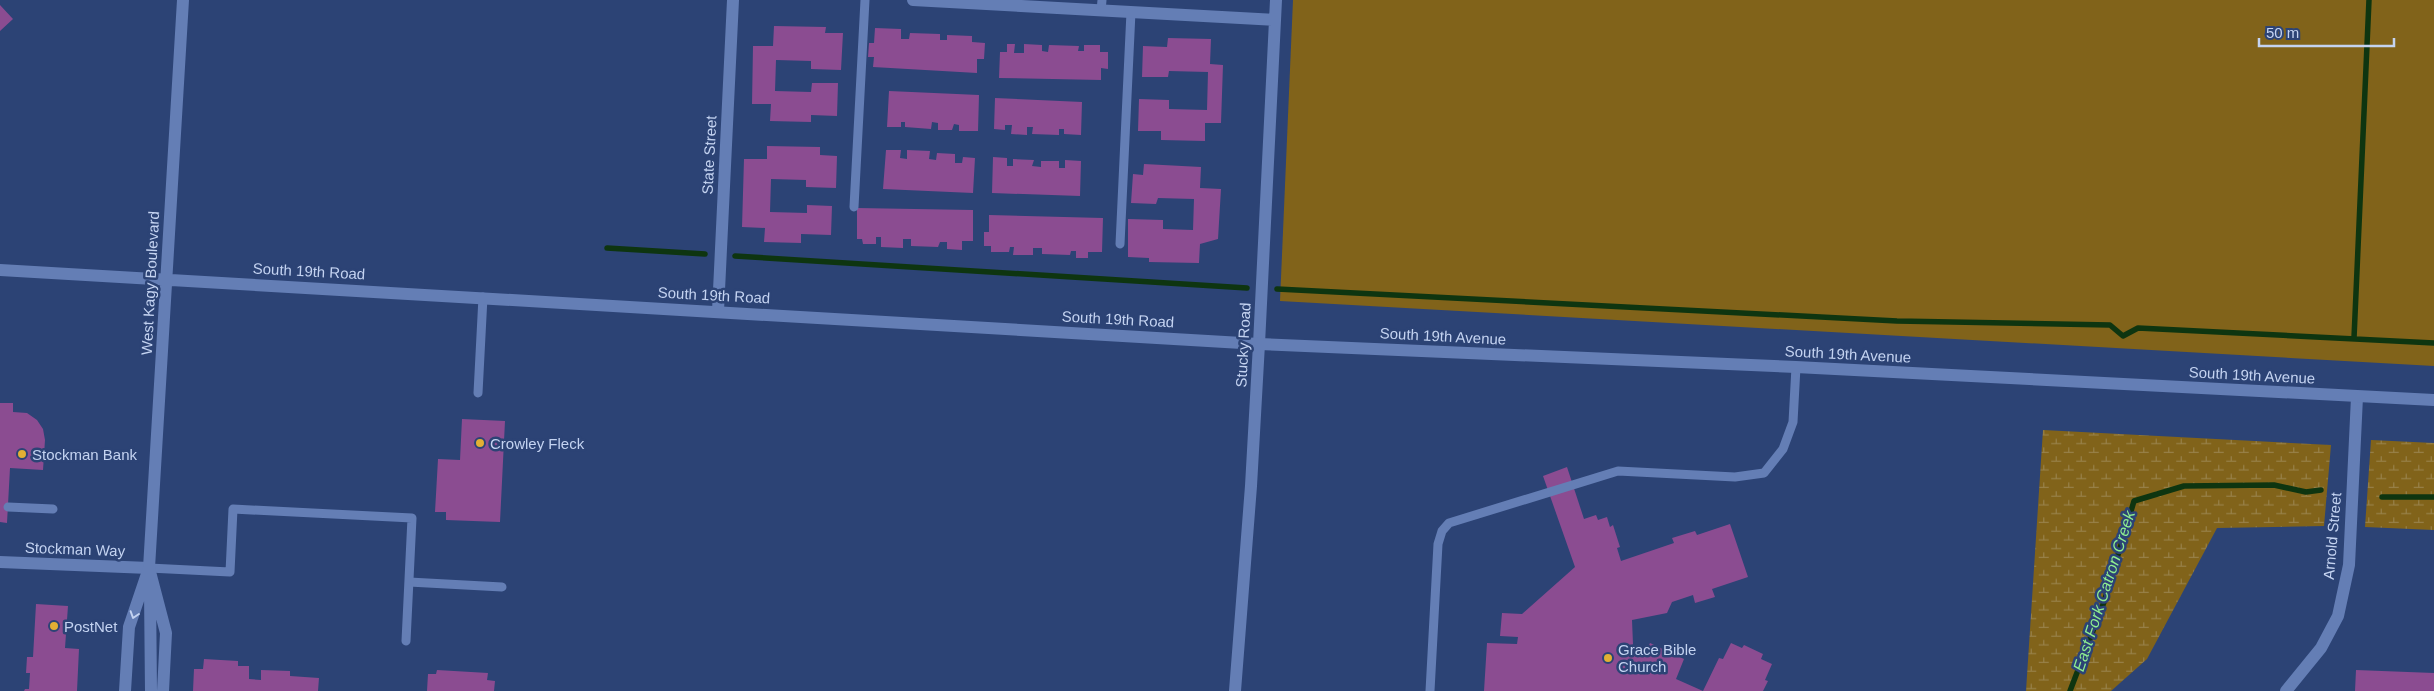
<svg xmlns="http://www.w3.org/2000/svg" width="2434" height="691" font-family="Arial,sans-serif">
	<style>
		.grass { fill: #81631a }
		.wetland { fill: url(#wetland-marsh) }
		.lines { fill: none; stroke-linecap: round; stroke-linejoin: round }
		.stream { stroke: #0e3510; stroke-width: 5.5 }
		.building { fill: #8b4c91 }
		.lane { stroke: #647eb5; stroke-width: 9 }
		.street { stroke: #647eb5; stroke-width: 12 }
		.secondary { stroke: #647eb5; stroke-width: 12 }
		.oneway { stroke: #c4d3f1 }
		.poi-dot { fill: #e2af34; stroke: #2c4375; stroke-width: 2 }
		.labels { text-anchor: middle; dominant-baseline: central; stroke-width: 5; stroke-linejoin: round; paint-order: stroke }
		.street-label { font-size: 15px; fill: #c4d3f1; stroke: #2c4375 }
		.poi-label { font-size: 15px; fill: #c4d3f1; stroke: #2c4375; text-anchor: start }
		.water-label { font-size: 16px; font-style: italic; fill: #8fef90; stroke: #2c4375 }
	</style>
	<defs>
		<pattern id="wetland-marsh" width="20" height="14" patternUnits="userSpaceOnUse" patternTransform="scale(1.25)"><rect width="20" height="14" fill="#81631a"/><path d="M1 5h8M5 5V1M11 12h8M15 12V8" fill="none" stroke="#978047"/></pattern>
	</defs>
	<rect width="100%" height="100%" fill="#2c4375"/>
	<path class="grass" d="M1293,0H2434V366L1280,301Z"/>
	<path class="wetland" d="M2043,430L2331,445L2324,526L2217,528L2147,659L2111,691H2026Z
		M2371,440L2434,443V530L2365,527Z"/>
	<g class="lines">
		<path class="stream" d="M607,248L705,254
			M735,256L1247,288
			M1277,289L1897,321L2110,325L2123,336L2138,328L2434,343
			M2354,338L2369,0
			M2382,497H2434
			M2070,691L2104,602L2134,501L2184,486L2274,485L2306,492L2321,490"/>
	</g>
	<path class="building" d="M0,5L13,19L0,31Z
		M774,26L826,27L825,33H843L841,70L811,69V61L776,60L775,91L811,92L812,83H838L837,116L811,115V122L770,121L771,104H752L753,46H773Z
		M875,28L901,29V39H909L910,33L940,34V40H947V35L972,36V42L985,43L984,59H977V73L873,67L874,57H868L869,43H874Z
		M1168,38L1211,39L1210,64L1223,65L1221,123H1205V141L1161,140V131H1138L1139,99L1169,100V109L1207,110L1208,72L1169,71L1168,77H1142L1143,46L1167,47Z
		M1007,44H1015L1014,53H1024V44L1042,45V51L1048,52L1049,45L1079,46L1078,51H1084V45H1100V52H1108V69L1101,68V80L999,78L1000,52H1007Z
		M889,91L979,95L978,131H959V125L954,124L952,130H938V123L932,122L931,129L905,127V122H901V127H887Z
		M995,98L1082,102L1081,135L1064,134V129H1059V135L1032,134L1033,127H1027V135L1011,134L1012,125H1005V130L994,129Z
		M767,146L820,147V155L837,156L836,188L806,187V180L771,179L770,212L807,213V205L832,206L831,235L801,234V243L764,242L765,228L742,227L744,159H767Z
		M886,150H901L900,158L907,159V150L930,151L929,159L936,160L937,153L955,154V163H962L963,157L975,158L973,193L883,189Z
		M993,157L1007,158V166H1013V159L1034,160L1032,166L1041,167V161H1059V168H1065V160L1081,161L1080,196L992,193Z
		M1144,164L1201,167L1200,188L1221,189L1218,239L1200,244L1199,263L1149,262V258L1128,257V219L1163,220V229L1193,230L1194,199L1158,198L1156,204L1131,203L1133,174L1143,175Z
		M857,208L973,210V241H962V250L947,249V242H940L938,247L911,246V239H903V248L881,247V237H876V244H863L862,239H857Z
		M989,215L1103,218L1102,252H1088V258H1076V251H1071L1070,255L1042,254V248H1033V255H1013L1014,247H1010L1009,252H991V246H984V232H989Z
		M0,403H13V412L27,413L37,420L43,429L45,440L43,470L10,468L7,523L0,522Z
		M462,419L505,421L500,522L446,520V512H435L438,459L460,460Z
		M1567,467L1584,519L1596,515L1598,520L1607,517L1610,527L1613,525L1620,547L1617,548L1621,561L1674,543L1672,538L1695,531L1697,535L1730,524L1748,577L1712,589L1715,597L1695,603L1693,595L1672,602L1667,613L1632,620L1633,644L1628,649L1644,656L1650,643L1684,659L1676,679L1703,691H1484L1487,643L1517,644L1518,637L1500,636L1502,613L1522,614L1575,567L1543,476Z
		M36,604L68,606L65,648L79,649L77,691H24L25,689H29L30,673H26L27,657H33Z
		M1731,643L1742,648L1744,645L1763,654L1761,659L1772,664L1765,680L1768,681L1763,691H1703L1719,658L1723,659Z
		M204,659L238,661V666H249V679L261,680V670L290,671V676L319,678L318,691H193L194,669H203Z
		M437,670L488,673L487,680L495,681L494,691H427L428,674H436Z
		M2356,670L2434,673V691H2355Z"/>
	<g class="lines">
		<path class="lane" d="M1101,11L1102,0
			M854,207L865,0
			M1120,244L1131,12
			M478,393L483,297
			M8,507L53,509
			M149,568L230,572L233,509L412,518L406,641
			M409,582L502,587
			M1430,691L1438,544L1442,531L1449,523L1618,471L1735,477L1764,473L1783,449L1793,422L1796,367"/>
		<path class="street" d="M913,0L1275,20
			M718,311L733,0
			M1259,344L1276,0
			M0,562L149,568
			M2286,691L2321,648L2338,616L2349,565L2357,397"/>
		<path class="secondary" d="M0,270L1259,344L1796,367L2434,400
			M149,568L166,633L163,691
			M150,591L151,691
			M125,691L129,627L149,568L183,0
			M1235,691L1251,486L1259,344"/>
	</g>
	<defs><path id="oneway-chevron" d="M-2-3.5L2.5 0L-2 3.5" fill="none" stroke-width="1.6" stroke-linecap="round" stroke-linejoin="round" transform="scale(1.25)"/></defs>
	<use class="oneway" href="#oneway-chevron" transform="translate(134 615) rotate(108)"/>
	<g class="poi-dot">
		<circle cx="480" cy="443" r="5"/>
		<circle cx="22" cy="454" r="5"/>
		<circle cx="54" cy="626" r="5"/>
		<circle cx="1608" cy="658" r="5"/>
	</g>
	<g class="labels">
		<g class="street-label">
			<text transform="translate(709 155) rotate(-87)">State Street</text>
			<text transform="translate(309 271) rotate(3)">South 19th Road</text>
			<text transform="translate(150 283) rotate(-87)">West Kagy Boulevard</text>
			<text transform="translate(714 295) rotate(3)">South 19th Road</text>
			<text transform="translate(1118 319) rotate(3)">South 19th Road</text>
			<text transform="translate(1443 336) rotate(3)">South 19th Avenue</text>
			<text transform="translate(1243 345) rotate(-87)">Stucky Road</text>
			<text transform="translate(1848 354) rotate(3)">South 19th Avenue</text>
			<text transform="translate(2252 375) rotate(3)">South 19th Avenue</text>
			<text transform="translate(2332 536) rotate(-85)">Arnold Street</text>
			<text transform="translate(75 549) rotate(2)">Stockman Way</text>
		</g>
		<g class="poi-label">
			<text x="490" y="443">Crowley Fleck</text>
			<text x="32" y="454">Stockman Bank</text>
			<text x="64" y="626">PostNet</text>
			<text x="1618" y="649">Grace Bible<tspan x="1618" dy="17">Church</tspan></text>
		</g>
		<g class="water-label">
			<text transform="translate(2104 591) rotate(-72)">East Fork Catron Creek</text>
		</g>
	</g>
	<path d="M2259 38v8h135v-8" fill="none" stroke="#c4d3f1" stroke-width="2.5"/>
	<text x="2266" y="38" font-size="15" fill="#c4d3f1" stroke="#2c4375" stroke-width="4" paint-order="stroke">50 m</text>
</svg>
